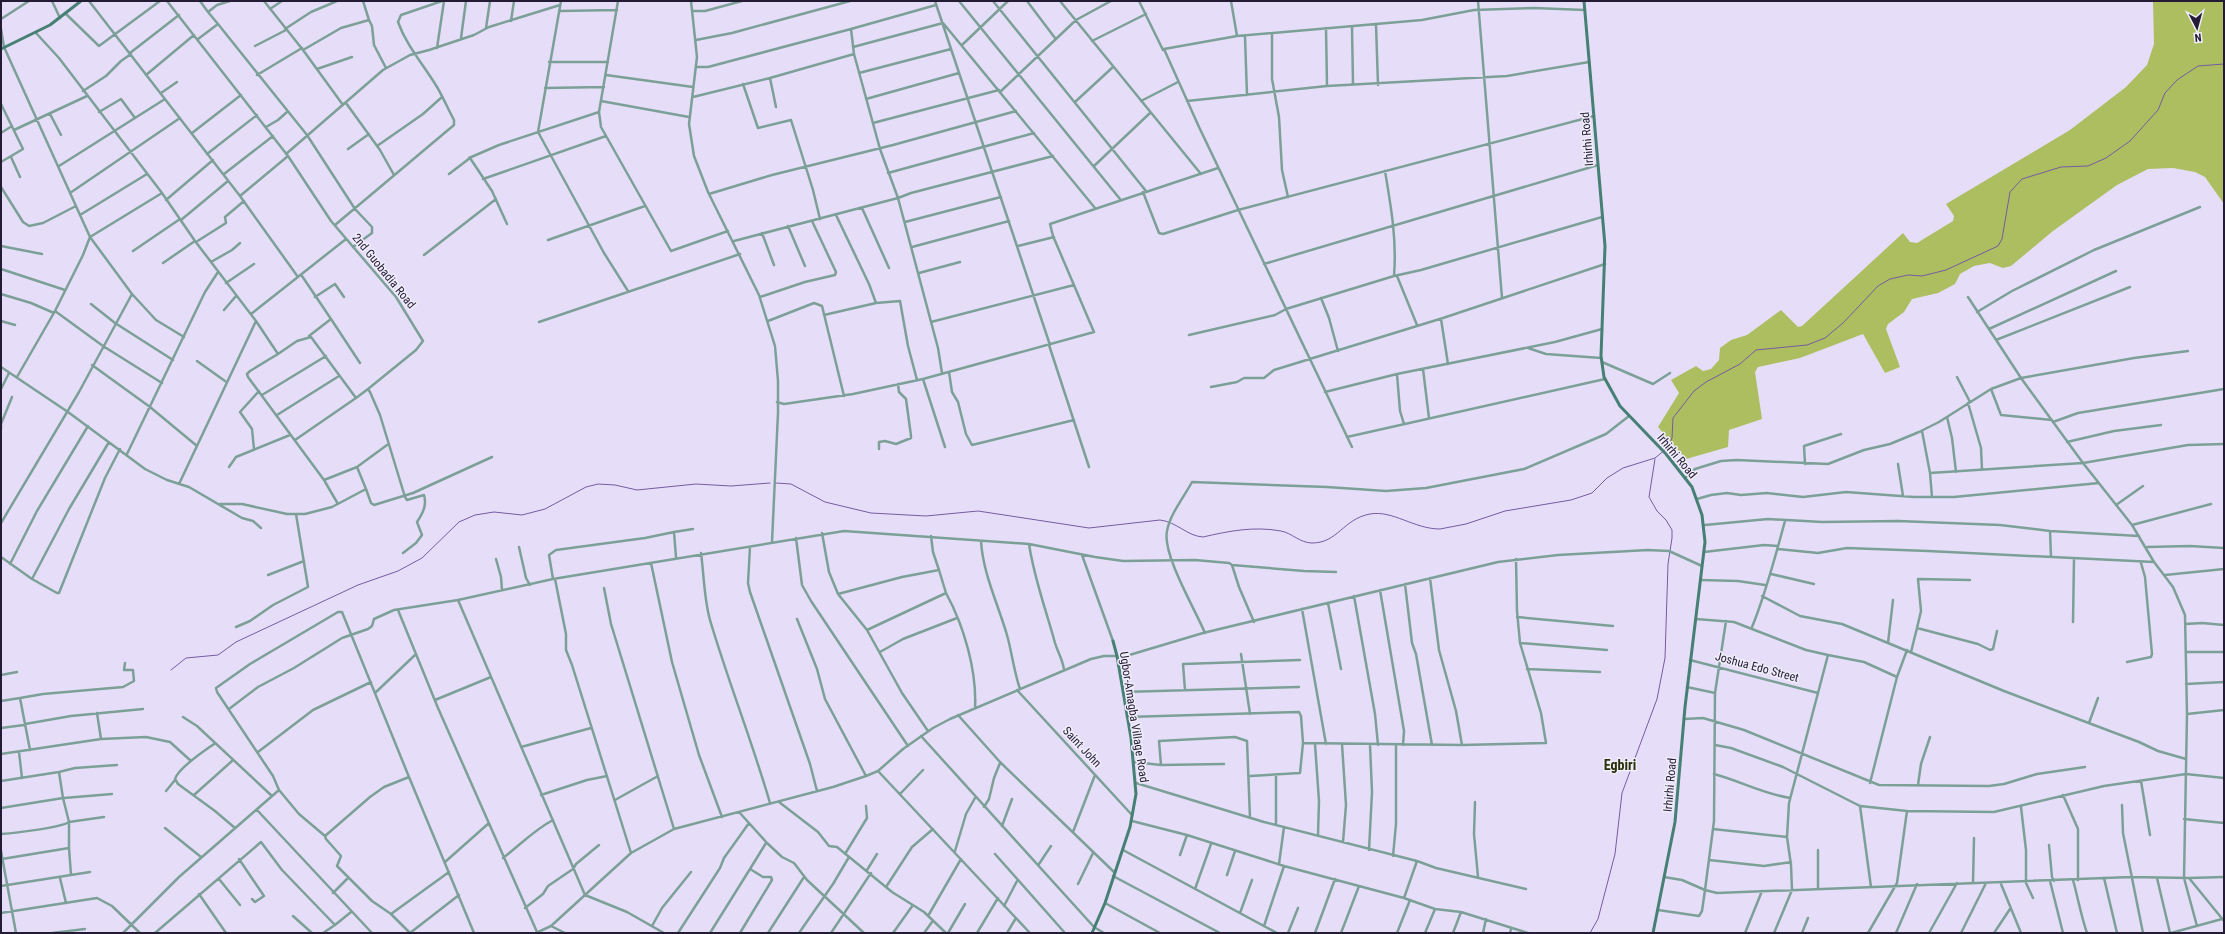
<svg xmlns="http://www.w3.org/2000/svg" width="2225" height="934" font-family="'Roboto Condensed',sans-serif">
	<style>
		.green { fill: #acbe60 }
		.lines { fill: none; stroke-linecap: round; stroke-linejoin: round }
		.stream { stroke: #745ca2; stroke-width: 1 }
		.street { stroke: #7ca097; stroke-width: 2.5 }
		.secondary { stroke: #467f73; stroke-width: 3 }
		.labels { text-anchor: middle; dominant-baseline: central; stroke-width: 3; stroke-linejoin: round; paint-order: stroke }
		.street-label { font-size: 12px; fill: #241c34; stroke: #f1eefb }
		.quarter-label { font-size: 14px; font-weight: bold; fill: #2a3008; stroke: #f1eefb }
	</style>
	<rect width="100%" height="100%" fill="#e6def9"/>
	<path class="green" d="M2153,1H2224V204L2205,177L2195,172L2173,168L2148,169L2117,185L2053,231L2011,266L2003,268L1990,263L1974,266L1960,274L1955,284L1938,293L1912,299L1904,312L1888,324L1886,329L1900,367L1885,373L1863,334L1800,358L1758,367L1755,372L1762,419L1729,430L1728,447L1686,459L1658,427L1679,393L1671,380L1696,366L1703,371L1711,369L1719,360L1720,348L1731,340L1747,335L1781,310L1798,327L1802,326L1903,233L1910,242L1917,243L1953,221L1954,216L1946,204L2070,130L2126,87L2147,65L2154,44Z"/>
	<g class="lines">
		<path class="stream" d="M776,483L791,484L825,502L871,513L926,516L978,511L1089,528L1160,520C1177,522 1187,536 1203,537C1229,531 1254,526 1281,531C1292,533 1300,543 1312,543C1338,543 1343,519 1370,514C1393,510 1414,529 1440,529L1466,524L1505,511L1571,500L1592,493L1607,478L1623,468L1655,458L1660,454L1668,447L1672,438L1673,418L1694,391L1706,382L1740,364L1756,350L1807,345L1825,338L1843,323L1878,286L1890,279L1908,275L1922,276L1946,270L1998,246L2002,239L2010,192L2022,179L2061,167L2088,166L2106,158L2130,141L2158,110L2165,93L2177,80L2198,66L2224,64
			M171,670L186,658L218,655L236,642L358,585L398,571L422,558L459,522L475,515L494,512L522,515L545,509L586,487L598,484L615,485L637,490L696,484L731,486L770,483
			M1590,933L1598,919L1615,854L1622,793L1657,699L1665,658L1668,564L1672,538V530L1666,520L1657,511L1649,497L1655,459"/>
		<path class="street" d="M52,1L60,18
			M89,1L240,196L298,277
			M167,1L288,156L331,221L396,297L423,341L416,350L368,389
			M200,1L208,12L217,5L230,1
			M264,1L303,50L343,105
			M561,1L538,132L604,253L628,291
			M618,1L599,112L601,127L671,251L728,231
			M691,1L697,57L689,124L694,156L708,192L759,295L775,346L778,381V413L772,542
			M935,1L1050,345
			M959,1L1120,199
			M993,1L1146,191
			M1027,1L1055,38
			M1060,1L1201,174
			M1139,1L1163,50
			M1231,1L1237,36
			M1478,1L1502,298
			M270,9L282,1
			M559,11L617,10
			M693,11H705L742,1
			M65,13L99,46L160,1
			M1,19L29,1
			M369,20L372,26L374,45L386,68
			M511,21L514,1
			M218,24L307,135L355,209L372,227V233L353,247
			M1376,24L1378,85
			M1352,27L1353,84
			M486,28L490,1
			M1326,28L1327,86
			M1,29L4,47L90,237L132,294L156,320L184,337
			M285,29L311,12L337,1
			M36,33L59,58L162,193L195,241L256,321L278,354L297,341L311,337L356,398L368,389L370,392L380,415L405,497L407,500L424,495C427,505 423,513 417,522L422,535L416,543L403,553
			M1272,34V79L1279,117L1282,170L1288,197
			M1245,37L1247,95
			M461,38L466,1
			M198,39L218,24L208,12
			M696,40L732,33L850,1
			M1092,41L1146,14
			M962,45L1008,1
			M255,46L286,30
			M853,47L943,23L1095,208
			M437,48L444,1
			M303,50L341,28L369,20L363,1
			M130,53L179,15
			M854,54L851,29L936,5
			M549,62H608
			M697,67H708L851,29
			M317,69L352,57
			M859,73L951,49
			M146,75L194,35
			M257,75L302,48
			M606,75L693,87
			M770,78L776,107
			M743,84L758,128L791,120L813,190L820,219
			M545,88L604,87
			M83,91L106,76L121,61L131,54
			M1001,91L1076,20L1111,1
			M161,93L177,82
			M693,97L770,78L854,54L880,149L898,198L911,193L1053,156
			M866,99L959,73
			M601,101L689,117
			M1141,101L1178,82
			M1187,101L1327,86L1507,76L1589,62
			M1075,102L1113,67
			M346,103L380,150L394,175
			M1,104L23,149L1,162
			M99,112L121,99L135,118
			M50,114L61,135
			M873,123L999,90
			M266,127L278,120L287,112
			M14,130L87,96
			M1,133L12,126
			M192,133L241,95
			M377,146L423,114L442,97
			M348,149L369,134
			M207,154L257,115
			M286,154L383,70L410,55L429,50L474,35L489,27L560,5
			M11,157L20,177
			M469,158L499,145L599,112
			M59,166L165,99
			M1094,166L1150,113
			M1385,171C1391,207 1397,240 1394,276
			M888,173L1034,133
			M224,174L273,136
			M449,174L470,158L492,191L507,224
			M483,179L606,136
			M1,187L23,222L29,226L43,223L76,206
			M1143,192L1159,233L1163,234L1238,210L1594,116
			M70,193L180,118
			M709,194L772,175L893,145L1016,111
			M240,196L288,156
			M166,200L213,160
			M862,208L889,268
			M80,215L147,174
			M181,220L228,181
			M905,222L1001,197
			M335,225L454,125V120C448,109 443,97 437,87C424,65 407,47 398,22L401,15L442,1
			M788,226L805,266
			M762,233L774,265
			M548,240L645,206
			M734,241L898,198L938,348L942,373
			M196,242L226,223L225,217L244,201
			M1,246L42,254
			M1018,246L1054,237
			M912,247L1009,221
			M133,251L180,219
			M424,255L496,199
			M211,262L232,250L240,243
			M163,263L195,241
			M1264,264L1598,165
			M1,269L65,290
			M919,273L960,262
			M302,276L331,319L309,336
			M1397,276L1417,325
			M226,283L254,264
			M1,294L31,303L54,313
			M315,297L335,284L344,297
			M760,297L805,282L835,275L836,272L812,221
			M1968,297L2021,378L2134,358L2188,351
			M1321,298L1329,318L1338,351
			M876,303L900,301L908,346L917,380
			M91,304L115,323L173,360
			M224,310L236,296
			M55,311L103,346L162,383
			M1977,312L2012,291L2094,250L2200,207
			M251,314L346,239
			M824,315L876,303L869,284L836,215
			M331,319L360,363
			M1441,319L1448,364
			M1,321L15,325
			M768,321L814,303L822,306L844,396
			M539,322L740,254
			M931,322L1074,285
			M1989,329L2116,271
			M1189,335L1275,315L1286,309L1394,276L1421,270L1602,217
			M1996,340L2130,287
			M1049,345L1089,467
			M1528,348L1546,354L1601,358
			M278,354L250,371L247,374L248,377L324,480L338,504
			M197,361L225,381
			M1602,362L1653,384L1670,373
			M92,365L150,407L197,446
			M1,367L68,412L145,469L167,480L189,487L242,518L253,521L261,528
			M1423,369L1429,418
			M949,372L952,392L958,402L966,434L972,445L1074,420
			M1397,374L1400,411L1404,424
			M17,377L55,311L83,255L90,237L162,193
			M1957,377L1970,402
			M923,379L945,447
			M1211,387L1237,382L1244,378H1264L1274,370L1443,318L1605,264
			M1,389L9,373
			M1991,389L2001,415L2052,420
			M1325,392L1397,374L1555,342L1602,329
			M262,395L326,356
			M777,402L784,404L853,394L923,379L1094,332L1053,236L1050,224L1218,168
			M1968,403L1981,448L1982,470
			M277,415L339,376
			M1947,417L1952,438L1956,472
			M1,420V429
			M2053,422L2078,413L2224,389
			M1,424L12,397
			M1922,431L1930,473
			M1347,437L1605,379
			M295,440L356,398
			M2067,442L2114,431L2161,425
			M1352,447L1199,127L1164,49L1237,36L1422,20L1474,10L1534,8L1585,10
			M254,449L252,429L240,412L259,391
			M879,449V442L885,441L896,444L911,438V436L906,399L899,392L898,384
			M127,454L205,292L218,272
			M1805,464L1804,446L1841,434
			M1898,464L1903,496
			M229,467L236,457L290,435
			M357,467L366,489
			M1686,477L1695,469L1721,461L1737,460L1828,464L1864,450L1890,444L1919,432L1939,422L1991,389L2021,378L2083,463L2132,525L2154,562L1928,551L1847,548L1818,553L1778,549
			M324,480L357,467L387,445
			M179,484L256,321
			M1932,497L1930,473L2083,463L2188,445L2224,444
			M1697,499L1711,495L1727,493L1741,495L1767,493L1803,497L1846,492L1914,497H1954L2099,483
			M220,504H242L287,514H305L332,507L366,489L371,503L374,505L413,493L492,457
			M2116,505L2143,486
			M1,523L79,392L132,294
			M1705,525L1768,519L1822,522L1898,521L2000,525L2050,531L2051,557
			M2132,525L2211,504
			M2050,531L2139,536
			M674,532L693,529
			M822,533L829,572L838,594L867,630L902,693L928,731
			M796,538L802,585L811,601L908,746
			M981,541C983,574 998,604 1007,635C1012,653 1014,672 1020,689
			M1029,544C1034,578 1046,610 1055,643C1058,653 1063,660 1064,670
			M519,547L526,578L530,585
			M750,547L748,583L750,592L810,764L817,791
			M2147,547L2190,546L2224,548
			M1704,552L1764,545L1778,546
			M701,553C704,575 704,599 710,620C728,681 752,741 770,803
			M1082,555L1113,641
			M1,557L32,579L57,593H59L105,478L120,449
			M496,559L501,577L502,590
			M2154,562L2173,587L2185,615L2187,714L2184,878L2197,926
			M651,563L672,662L699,755L722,817
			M10,564L37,511L88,426
			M1232,565L1304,571L1336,572
			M939,570L946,593
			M1771,574L1814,584
			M268,575L304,561
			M2165,575L2224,569
			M1430,578L1439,650L1456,711L1462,745
			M32,579L69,509L109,442
			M553,579L549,555L556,550L645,538L674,532L676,557
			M555,579L566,634V650L572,665L631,853
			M1701,580L1738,581L1765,585
			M1405,584L1412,643L1416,654L1432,745
			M604,588L611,624L674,829
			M1380,590L1404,731L1403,745
			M838,594L902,577L939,570L933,552L931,536
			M1354,596L1375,714L1378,745
			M1762,596L1800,616L1842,624L2004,691L2139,742L2158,751L2186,759
			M458,600L585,895L627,912L664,933
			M1328,603L1341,669
			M1302,609L1326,744
			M398,610L438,708L537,932
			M1517,617L1613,626
			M797,619L817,669L825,699L866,776
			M1696,619L1734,622L1806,650L1828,655L1789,803L1787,837L1791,865L1792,890L1774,933
			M2073,622L2074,559
			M2185,624L2202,623L2224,625
			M236,627L250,621L273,605L308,587L296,514
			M1752,627C1766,593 1775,557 1785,521
			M1917,628L1921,611L1918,579L1970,580
			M867,630L946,593C964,626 977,671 975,708
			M1205,633C1195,609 1162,554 1167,531C1170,514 1184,497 1192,482L1327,487L1386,491L1426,488L1524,469L1606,434L1629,416
			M1520,643L1607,650
			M1888,643L1893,600
			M880,652L903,639L957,618
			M1911,652L1917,628L1978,644L1990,650L1993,649L1997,631
			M2186,652H2224
			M1241,654L1250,714
			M1828,655L1864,662L1897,677
			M1690,660L1818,693
			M2127,662L2151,657L2152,654L2145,577L2141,563
			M1527,669L1600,672
			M1,675L17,672
			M2186,684L2224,682
			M1687,687L1715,693
			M1017,690L1132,815
			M1185,690L1183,664L1300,660
			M1123,692L1299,687
			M375,693L415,655
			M435,700L491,677
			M1,701L20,698
			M229,709L258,687L294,668L342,638L368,629L372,626L374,619L394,610L458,600L553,579L844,531L1029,544L1095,557L1123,561L1195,560L1229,563L1232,565L1239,587L1254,622
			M97,713L101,739
			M2187,714L2224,710
			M958,715L1000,762L1114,872
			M183,717L197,726L272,796
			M1127,717L1299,712L1301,716L1303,743L1300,773L1250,776
			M1684,719L1703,718L1744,730L1879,785L1989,786L2004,784L2037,774L2085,767
			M2089,723L2098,698
			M25,724L20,698L43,694L123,687L134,681L133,670H124L125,663
			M1,728L24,725
			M921,736L1094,927L1104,933
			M1303,743L1462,745L1546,743L1541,713L1520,643L1517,611L1516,559
			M214,744C204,751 178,768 175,779L178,784L215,811L235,828
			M1315,744L1319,801L1318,835
			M1342,744L1346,805L1343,842
			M1715,745L1731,748L1783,767L1860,806L1907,811L1994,812L2104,786L2186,774L2224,778
			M521,747L591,728
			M30,750L25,724L71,716L143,709
			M19,752L22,778
			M258,752L313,710L371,682
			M1,754L101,739L146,737L170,742L191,761
			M1134,762L1161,765L1224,764
			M1161,765L1159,741L1235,737L1247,741L1250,818
			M878,771L1030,933
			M59,772L75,768L117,765
			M1714,774C1740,781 1764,794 1790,798
			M1276,775V824
			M409,777L474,933
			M1,781L59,772L63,798
			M2141,781L2150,835
			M1136,783L1264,822L1417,861L1436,868L1526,889
			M1870,783L1897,677L1907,650
			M1918,785L1921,764L1930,737
			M166,791L175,780
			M900,794L923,770
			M194,795L232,761
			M541,795L587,780L607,776
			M2063,795L2078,829V880
			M64,798L112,794
			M615,800L658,776
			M779,802L818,832L829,846L837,847L892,892L924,912L946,933
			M1475,802L1474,834L1478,877
			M2122,805L2123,833L2143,933
			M1860,806L1871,887
			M984,807L989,799L994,778L1000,763
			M2021,807L2026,850V883L2033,898
			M1,808L63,798L69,822L104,817
			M257,810L372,933
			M739,812L767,843L782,857L794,863L807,880L864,933
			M2184,819L2224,823
			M1132,821L1187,835L1284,866L1404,898L1435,909L1461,912L1528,933
			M1002,826L1012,799
			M165,828L201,857
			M1713,829L1787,837
			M1073,832L1095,775
			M1,834C14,833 60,828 69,822V848
			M325,836L326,839L341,856L337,866L372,901L391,914
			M2049,845L2052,877L2054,881
			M1123,850L1277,933
			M1369,850L1372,792L1370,745
			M1818,850V889
			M1,851L16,933
			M955,851L966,814L975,798
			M845,854L867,818L866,806
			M995,854L1065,933
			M1180,855L1187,835
			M1393,856L1396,824V745
			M503,858C520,845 534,830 553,820
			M2,859L69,848L71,875
			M239,859L264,896L255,902L252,899
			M1709,860L1764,866L1791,862
			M445,862L489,823
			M1039,864L1051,846
			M1279,864L1284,827
			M867,870L877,854
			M1227,875L1235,851
			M1113,876L1220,933
			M1664,877L1682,880L1705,890L1714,821L1715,693L1726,621
			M60,878L66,903
			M2104,878L2117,933
			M2157,878L2170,933
			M2189,878L2224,877
			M219,879L240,905
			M2073,880C2078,898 2081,916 2087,933
			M2050,881L2063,933
			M1973,883L1974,838
			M1078,884L1093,853
			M2001,884L2021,933
			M1,886L90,872
			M886,887L912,847L933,829
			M1195,889L1211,844
			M333,893L348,878
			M199,894L226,933
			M1404,898L1417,861
			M1105,903L1160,933
			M1004,906L1017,881
			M525,908L543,894L548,886L573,869L576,864L599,845
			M1658,910L1699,916L1702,911L1705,890L1717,893L2131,877L2189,878L2224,921
			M1,913L97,898L112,906L140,933
			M1240,913L1252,880
			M293,916L312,933
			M928,916L961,859
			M335,925L351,912
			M551,926L565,933
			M652,926L662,908L691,872
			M1264,926L1284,866
			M52,933L85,929
			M123,933L179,877L279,790L273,776L217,692L216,688L250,664L338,612H342L409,777L384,787L370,797L325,836L299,814L279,790
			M155,933L261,842L282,870L335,925L323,933
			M410,933L391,914L449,872
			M410,933L459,895
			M536,933L551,926L631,853L674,829L833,787L866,776L878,771L903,749L933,728L950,719L1091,659L1104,656H1126L1203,633L1498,562L1558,555L1648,550L1669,551L1702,566
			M678,933L720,868L724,858L749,823
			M710,933L750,869
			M740,933L772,880L771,877H763L750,869L766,843
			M768,933L804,877
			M799,933L833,884L849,857
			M831,933L871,873
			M893,933L913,905
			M924,933L932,922
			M948,933L965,904
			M977,933L998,898
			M1007,933L1016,918
			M1288,933L1298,908
			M1315,933L1335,879
			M1341,933L1359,886
			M1397,933L1410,900
			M1425,933L1435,909
			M1453,933L1461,912
			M1483,933L1486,919
			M1510,933L1511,929
			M1745,933L1762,891
			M1802,933L1808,918
			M1868,933L1897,883L1907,811
			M1896,933L1917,884
			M1929,933L1957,883
			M1961,933L1986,883
			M1994,933L2010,909
			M2171,933L2222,919"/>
		<path class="secondary" d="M1584,1L1605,246L1601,356L1604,377L1620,406L1666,454L1692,487L1702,515L1705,542L1685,707L1675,822L1653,933
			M1,49L50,25L81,1
			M1092,933L1105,903L1130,827L1136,794L1131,738L1117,656L1113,641"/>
	</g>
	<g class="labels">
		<g class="street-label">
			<text transform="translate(1587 139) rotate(-95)">Irhirhi Road</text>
			<text transform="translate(384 271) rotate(51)">2nd Guobadia Road</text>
			<text transform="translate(1677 456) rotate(50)">Irhirhi Road</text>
			<text transform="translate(1757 667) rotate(15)">Joshua Edo Street</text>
			<text transform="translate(1134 717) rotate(81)">Ugbor-Amagba Village Road</text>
			<text transform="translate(1082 747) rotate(47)">Saint John</text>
			<text transform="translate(1670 785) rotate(-85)">Irhirhi Road</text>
		</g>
		<g class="quarter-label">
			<text x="1620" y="765">Egbiri</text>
		</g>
	</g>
	<rect width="2225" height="934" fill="none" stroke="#241c34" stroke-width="4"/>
	<g transform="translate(2197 28) rotate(174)" stroke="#f1eefb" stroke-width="3" paint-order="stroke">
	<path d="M0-3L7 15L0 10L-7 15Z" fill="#241c34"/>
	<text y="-6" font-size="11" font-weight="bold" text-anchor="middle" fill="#241c34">N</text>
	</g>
</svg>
